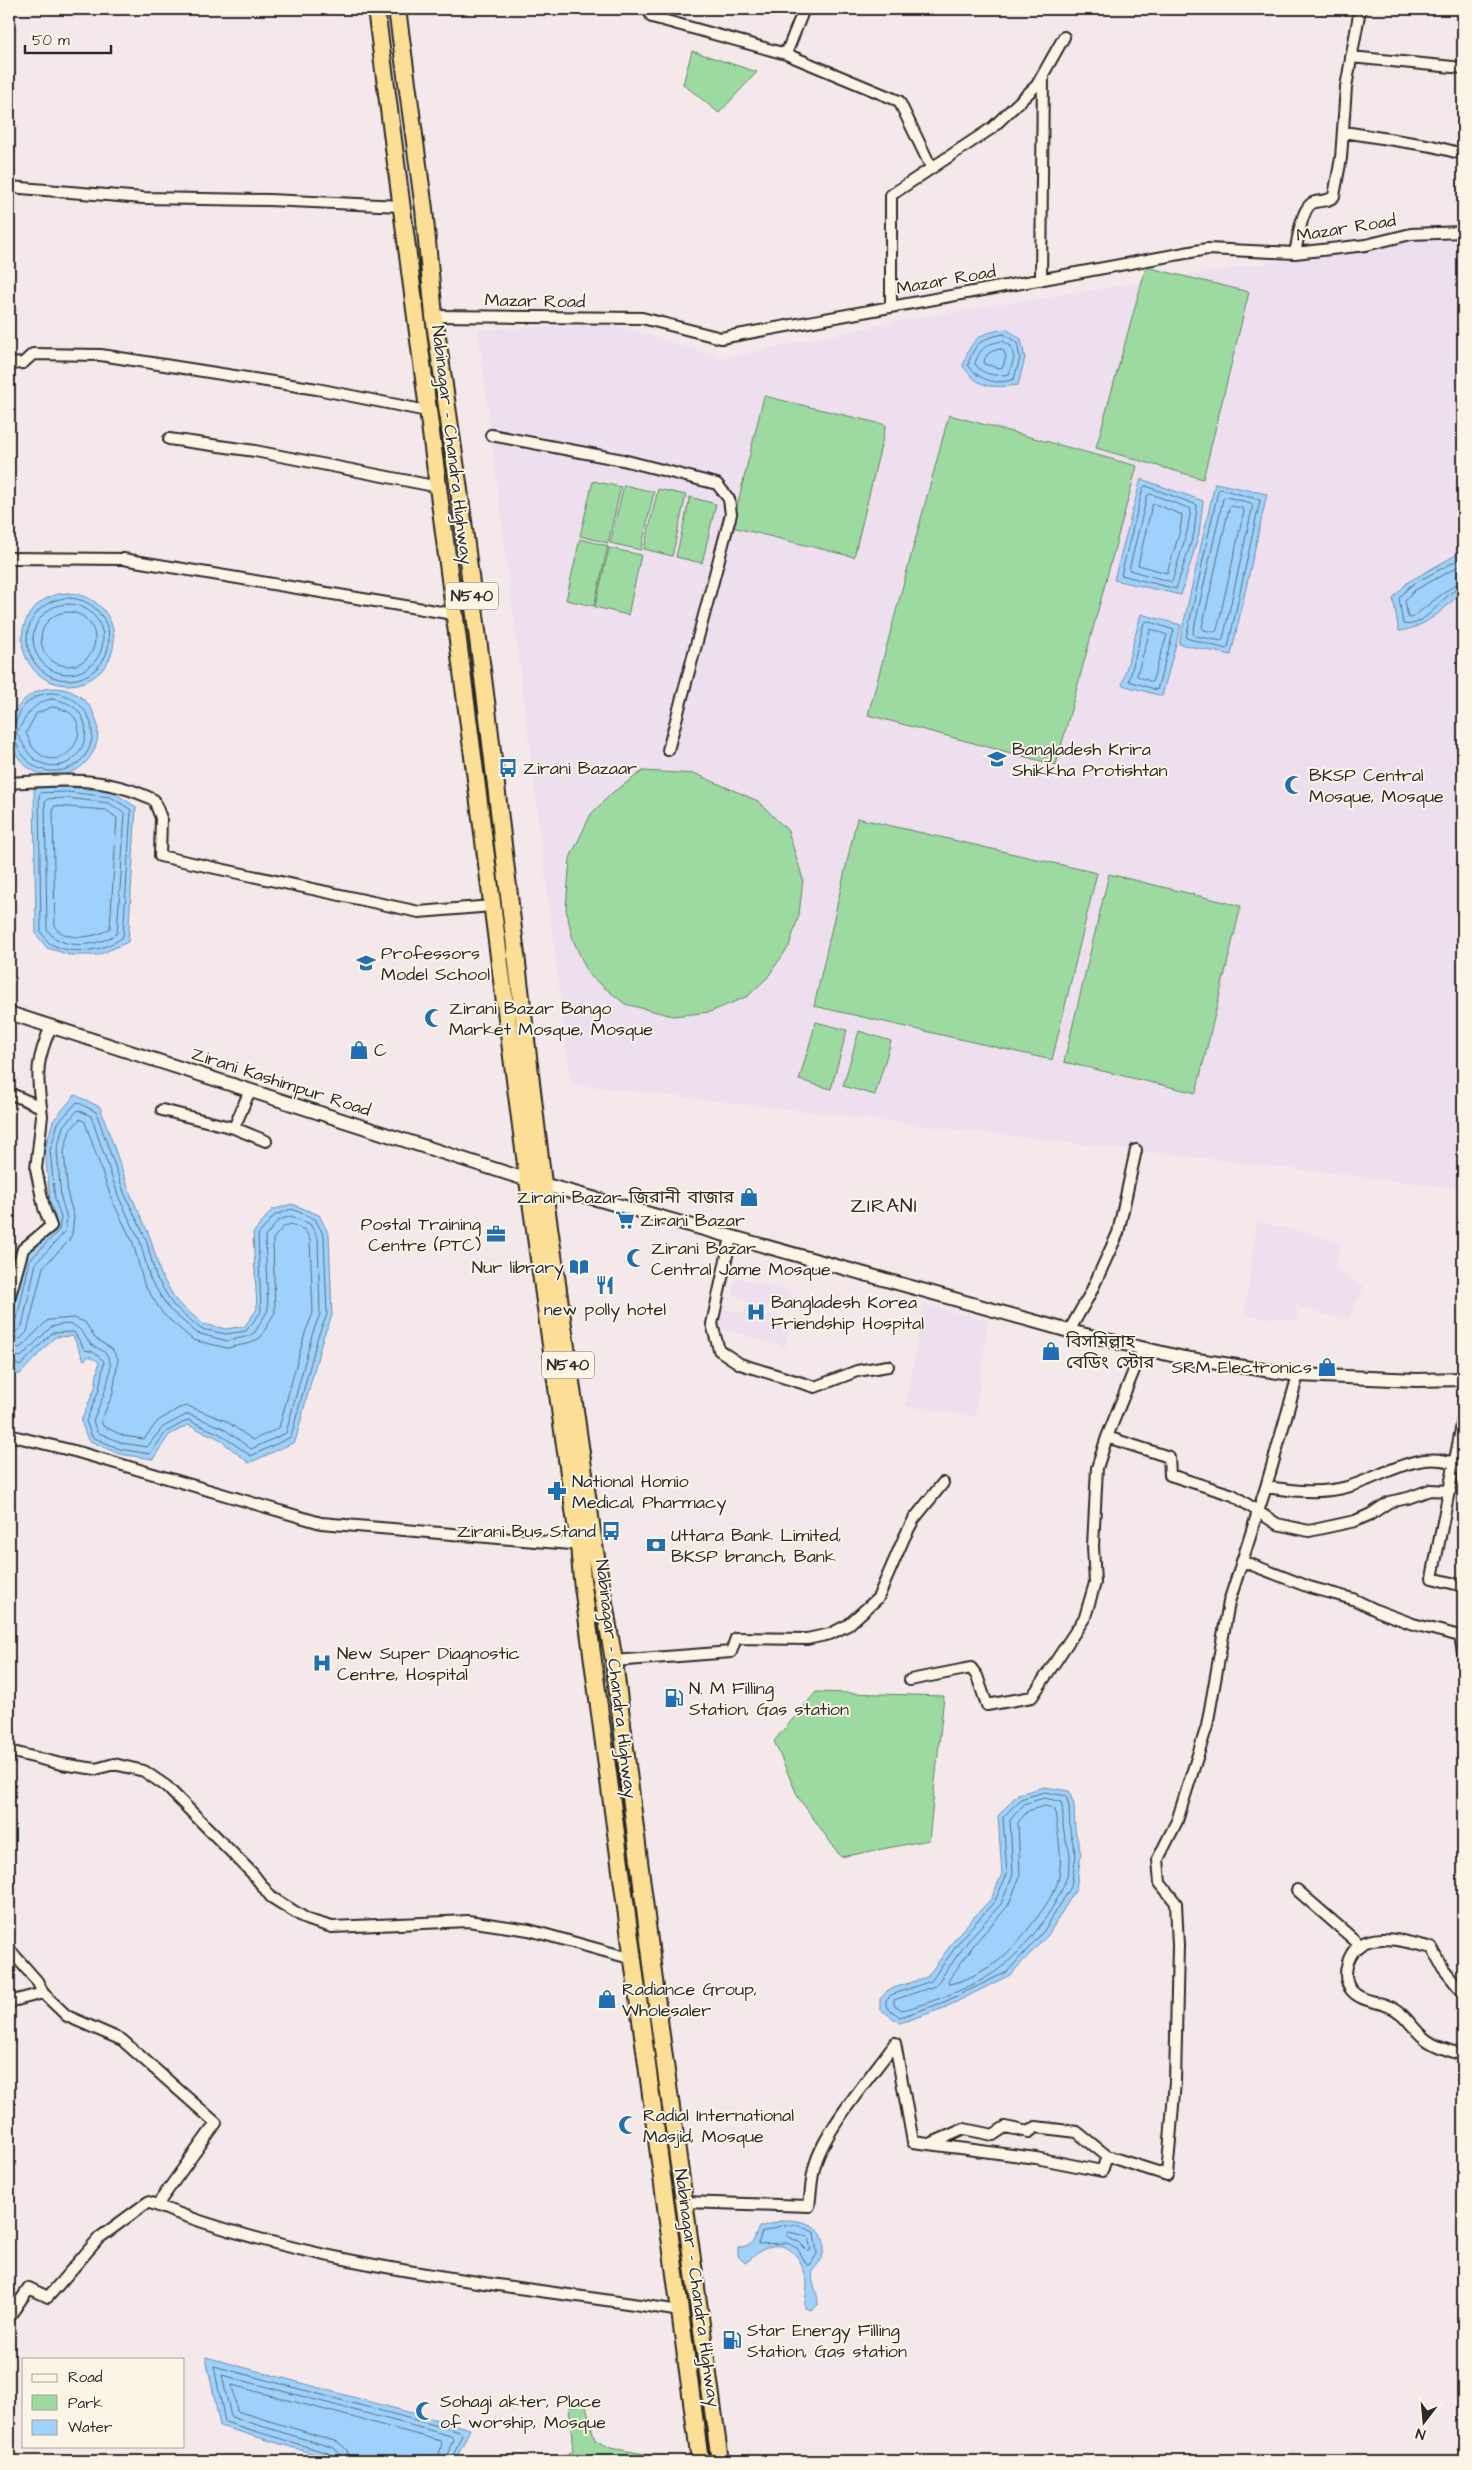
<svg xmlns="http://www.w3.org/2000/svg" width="1472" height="2470" font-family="'Architects Daughter','Noto Sans Bengali',sans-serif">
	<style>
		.built { fill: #eedfef }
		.green { fill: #9ddaa2; stroke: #648266 }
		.water { fill: #9ed2fc; stroke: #708fa8 }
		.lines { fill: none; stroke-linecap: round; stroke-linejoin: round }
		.shore { stroke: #596e7f; stroke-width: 1 }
		.minor-casing { stroke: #2b2b2b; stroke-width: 14 }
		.tertiary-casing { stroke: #2b2b2b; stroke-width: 16 }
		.trunk-casing { stroke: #2b2b2b; stroke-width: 20 }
		.minor { stroke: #fcf5e5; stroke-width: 10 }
		.tertiary { stroke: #fcf5e5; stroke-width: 12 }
		.trunk { stroke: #fcde96; stroke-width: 16 }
		.labels { text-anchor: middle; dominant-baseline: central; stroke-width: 4; stroke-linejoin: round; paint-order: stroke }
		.shield { fill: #fcf5e5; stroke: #6a6863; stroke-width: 1 }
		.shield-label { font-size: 16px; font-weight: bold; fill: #2b2b2b }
		.street-label { font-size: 18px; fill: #2b2b2b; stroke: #fcf5e5 }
		.poi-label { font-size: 18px; fill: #2b2b2b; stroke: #fcf5e5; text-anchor: start }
		.quarter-label { font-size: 20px; letter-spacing: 1px; fill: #2b2b2b; stroke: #fcf5e5 }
	</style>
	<rect width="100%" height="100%" fill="#f4e8eb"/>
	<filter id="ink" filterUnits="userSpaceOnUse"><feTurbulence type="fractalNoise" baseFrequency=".02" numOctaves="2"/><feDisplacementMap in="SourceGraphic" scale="10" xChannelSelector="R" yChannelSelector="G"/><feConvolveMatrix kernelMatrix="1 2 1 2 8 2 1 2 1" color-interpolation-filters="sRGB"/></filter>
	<g filter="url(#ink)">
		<path class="built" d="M1425,238L1463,242V1189L571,1084L478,329L613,325L724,358L908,319Z
			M1257,1221L1342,1242L1334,1268L1364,1287L1348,1320L1297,1307L1298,1320L1244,1316Z
			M736,1277L793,1292L789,1310L768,1304L766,1313L791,1323L785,1347L716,1327L722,1309L744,1313L747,1300L732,1294Z
			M924,1303L988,1321L975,1417L906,1406Z"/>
		<path class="green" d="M692,51L757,72L719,113L683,84Z
			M1146,267L1249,292L1203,479L1096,448Z
			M764,396L886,425L854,557L732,527Z
			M949,415L1137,466L1056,765L868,715Z
			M593,481L621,487L608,543L580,536Z
			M624,485L654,492L641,550L610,543Z
			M658,489L686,495L672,556L644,549Z
			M690,497L716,504L702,563L676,557Z
			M580,539L608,546L594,606L566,600Z
			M609,548L641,555L628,615L595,607Z
			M643,771L696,774L758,801L788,831L803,879L799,915L789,946L767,978L748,996L710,1012L673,1016L625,1004L589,975L573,940L566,909L570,858L591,814L612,793Z
			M857,818L1097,873L1052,1060L814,1006Z
			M1109,874L1241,906L1196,1093L1064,1062Z
			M816,1022L847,1030L831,1089L799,1080Z
			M859,1031L891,1041L875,1095L843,1086Z
			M816,1692L944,1696L929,1840L841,1857L798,1797L774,1741Z
			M585,2402L595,2440L611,2448L650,2455L649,2461H546L573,2452L569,2405Z"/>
		<path class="water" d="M1006,329L1021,339L1025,358L1018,385C992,388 979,389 963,366C971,339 978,333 1006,329Z
			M1141,479L1203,501L1199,534L1181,595L1114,580Z
			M1215,483L1267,494L1231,655L1179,644Z
			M1463,551V590C1446,608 1425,628 1399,631L1393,598L1408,582Z
			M22 639a46 46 0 1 1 92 0a46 46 0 1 1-92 0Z
			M1141,614L1181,625L1162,696L1122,685Z
			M10 732a44 44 0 1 1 88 0a44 44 0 1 1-88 0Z
			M67,787L113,792L136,807L128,942L98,955H70L47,948L36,934L34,788Z
			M75,1095L100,1107L130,1193L150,1237L161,1275L177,1302L203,1324L226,1329L245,1326L257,1309L253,1233L272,1210L292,1204L319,1215L329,1235L332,1316L323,1337L295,1442L249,1463L218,1438L188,1425L169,1435L153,1459L119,1454L88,1440L81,1421L95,1388L99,1362L89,1356L84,1360L73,1336L55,1337L19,1375L9,1363L12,1316L25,1257L54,1229L56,1219L50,1201L45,1149L53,1121Z
			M1045,1787L1069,1791L1074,1805L1075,1830L1081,1854L1076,1889L1048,1935L1010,1975L944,2008L900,2023L880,2009V1999L888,1990L927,1977L962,1930L991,1899L1002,1874L998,1816L1018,1794Z
			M784,2220C807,2220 831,2228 822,2258C820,2263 815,2266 813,2271C810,2283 819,2293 818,2305L812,2310L805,2308C804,2301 807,2293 807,2285C805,2263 790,2236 764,2249C757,2252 752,2259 745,2263L738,2256V2248L749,2245L753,2242L759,2227Z
			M206,2357L470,2429L455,2461H338L220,2426Z"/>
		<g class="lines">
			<path class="shore" d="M1004,334L1017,343L1020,358L1014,379C997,386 978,380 968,365C974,343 982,338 1004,334Z
				M1003,341L1011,346L1014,358L1009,374C997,377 982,375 975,364C979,348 988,343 1003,341Z
				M1001,349L1004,351L1006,357L1003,367L998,368L984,364C984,354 992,350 1001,349Z
				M1146,486L1197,505L1194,533L1176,589L1121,575L1143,488Z
				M1221,489L1260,500L1228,647L1226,649L1186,638L1218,491Z
				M1151,494L1191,509L1187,532L1172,582L1129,570L1147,496Z
				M1226,497L1251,503L1253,505L1223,639L1221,641L1195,636L1193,633L1223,499Z
				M1155,504L1182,515L1180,531L1167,573L1138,565L1152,505Z
				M1231,506L1242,508L1244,511L1217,630L1215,632L1204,630L1202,627L1229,508Z
				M1463,557L1411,585L1399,598L1403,624C1426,630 1445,589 1463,587
				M1463,564L1415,590L1405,601L1408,617L1411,618C1422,611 1456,581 1463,581
				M27 639a41 41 0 1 1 82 0a41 41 0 1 1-82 0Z
				M33 639a35 35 0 1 1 70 0a35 35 0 1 1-70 0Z
				M41 639a27 27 0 1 1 54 0a27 27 0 1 1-54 0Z
				M1147,621L1174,630L1157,690L1129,681L1144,623Z
				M1151,629L1167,635L1152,682L1137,676Z
				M51,699C111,705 84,784 39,762C26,756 24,742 16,733C27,717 30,704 51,699Z
				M52,707C106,712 67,783 35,750C30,745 29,738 26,733L36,714Z
				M9,726L15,724C18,717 20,710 26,704C59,672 110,716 86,754C79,765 67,771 54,771C33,772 23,757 15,741L9,739
				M67,792L111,797L131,810L123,937C105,951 72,956 51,944C47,942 44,936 41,932L39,795L41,793Z
				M67,798L109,803L125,814L117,933C99,947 61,951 47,930L45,801L48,799Z
				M55,806L106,810L117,818L110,928C98,938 65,942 55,927L53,809Z
				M9,1327L16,1323L30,1260L59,1230L61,1218L55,1199L50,1150L58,1123L77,1102L96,1112L125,1195L146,1239L156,1277L173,1305L201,1329L226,1334L246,1331L261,1312L258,1235L275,1215L292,1209L315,1219L324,1236L327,1315L318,1336L291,1437L251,1456L220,1434L188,1420L166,1432L150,1454L120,1449L92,1437L86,1421L99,1390L104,1361L93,1352L85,1350L74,1332L52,1333L20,1366L9,1360
				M9,1334L16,1332L22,1326L36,1263L65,1232L67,1218L61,1198L57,1150L63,1126L78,1110L91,1116L119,1198L140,1241L150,1279L169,1309L197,1333L227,1341L249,1336L255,1332L268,1310L265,1237L279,1220L291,1216L310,1224L318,1238L320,1314L312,1335L286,1433L251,1449L223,1428L188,1414L163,1427L147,1447L122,1443L97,1432L93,1421C98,1408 118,1367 107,1355C103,1349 92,1347 89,1342C77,1324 73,1321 51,1327L21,1357L9,1354
				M9,1341L20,1339L27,1332L43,1267L68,1242L72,1234L74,1217L68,1196L64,1151L70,1130L80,1119L85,1122L112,1200L133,1243L144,1284L163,1314L193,1340L227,1348L251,1343L261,1337L275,1312L273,1239L283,1227L291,1224L305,1230L310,1240L313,1313L305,1333L279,1428L253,1440L226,1421L188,1406L179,1408L158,1421L144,1439L124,1436L103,1426L101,1421L113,1393L118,1359L112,1349L95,1338L85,1322L74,1318L48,1320L20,1348L9,1346
				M1045,1792L1066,1796L1069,1806L1070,1831L1076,1855L1071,1887L1044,1931L1007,1972L942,2003L900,2017L886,2007V2000L891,1995L931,1981L966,1933L995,1901L1007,1874L1003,1817L1021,1799Z
				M1045,1798L1061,1802C1064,1812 1062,1822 1064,1832C1065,1840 1069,1847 1070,1854C1073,1889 1029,1945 1003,1966C982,1984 929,2004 902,2010L894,2005V2000L935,1986L971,1937L1001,1904L1013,1875L1010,1820L1024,1804Z
				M1046,1806L1055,1809C1057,1834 1064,1857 1058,1881C1053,1901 1014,1949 998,1961C985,1970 964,1982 949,1984L948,1981L976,1942L1008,1906L1020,1876L1018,1822L1028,1811Z
				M784,2225H797L814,2232L817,2254L810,2265H807L797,2248L787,2243L758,2244L762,2232Z
				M788,2232L808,2236L811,2250L808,2251L799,2242L787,2236Z
				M335,2461L331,2454L225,2422L214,2366L460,2432L462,2435L451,2461
				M342,2461L340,2454L334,2448L231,2417L222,2375L451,2436L453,2439L445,2461
				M349,2461L347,2450L338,2442L237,2411L232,2385L441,2441L442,2444L437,2461"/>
			<g class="minor-casing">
				<path id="minor" d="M648,9L652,17L786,54L899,101L931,167
					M786,54L804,9
					M1351,57L1463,68
					M1344,132L1432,146L1463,154
					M9,187L143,198L269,200L401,206
					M1295,253C1298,241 1301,205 1315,202C1322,200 1329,202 1334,196L1341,158L1346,87L1360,9
					M1041,280L1043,76
					M891,307V195L992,128L1037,85L1064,37
					M434,316L642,318L721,338L1207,249L1295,253L1366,245L1411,234L1463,232
					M9,364L23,363L33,354L101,355L317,389L427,411
					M491,435L623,460L717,484L729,499L731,514L668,750
					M169,439L255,451L439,487
					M9,558L123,559L453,614
					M9,783C60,779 107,776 154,800L161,818L160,856L419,912L492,906
					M9,1093L41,1107L42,1116L36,1169L44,1208L51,1226L23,1249L9,1299
					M41,1107C36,1070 37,1060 51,1026
					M162,1110L234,1128L250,1090
					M234,1128L266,1141
					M731,1237L712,1324L719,1350L740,1364L815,1387L857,1371L888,1366
					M1069,1331L1090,1294L1118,1233L1136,1150
					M1463,1419L1432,1578L1463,1586
					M9,1435L78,1452L321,1523L583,1545
					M1107,1437L1169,1457L1170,1475L1233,1495L1277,1524L1309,1531L1355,1521L1371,1514L1389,1502L1408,1498L1430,1490L1450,1491
					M1266,1487C1293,1491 1321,1494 1347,1487C1383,1477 1416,1450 1454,1463
					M1242,1561L1309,1587L1353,1599L1378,1611L1413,1624L1460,1636L1463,1653
					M614,1661L731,1652L736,1638L807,1639L830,1634L848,1625L878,1598L904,1538L914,1519L943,1483
					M910,1680L971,1668L977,1676L987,1705L1032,1697L1085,1617L1095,1583L1093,1546L1097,1468L1107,1437L1143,1348
					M9,1751L61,1764L96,1769L114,1764L144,1771L166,1786L253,1874L271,1897L308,1920L332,1927L468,1921L529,1930L633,1959
					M1297,1890L1359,1944H1361
					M9,1949L37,1981L43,1993
					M1463,1993L1443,1968L1432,1948C1406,1941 1359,1926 1348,1962C1345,1972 1345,1983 1352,1991C1361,2001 1376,2001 1388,2006C1407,2013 1412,2030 1428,2041C1438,2048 1451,2051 1463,2055
					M9,2002L43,1993L67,2016L122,2040L216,2123L157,2205
					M932,2143L964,2129L993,2135L1005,2127L1029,2132L1036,2127L1077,2132L1107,2156
					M683,2202L809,2206C811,2193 811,2178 815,2165C825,2129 872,2075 895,2043L913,2142L1036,2158L1102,2171L1107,2156L1167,2175L1175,2082L1178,1946L1176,1903L1160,1883L1158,1859L1177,1821L1207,1726L1229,1602L1266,1487L1298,1375
					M9,2317L29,2288L48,2297L99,2238L148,2202C317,2270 502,2283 680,2311"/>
			</g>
			<g class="tertiary-casing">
				<path id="tertiary" d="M9,1013L528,1180L1069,1331L1184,1358L1298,1375L1417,1380L1463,1379"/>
			</g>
			<g class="trunk-casing">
				<path id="trunk" d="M376,9L528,1180L579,1545L582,1579L700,2461
					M397,9L424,209L434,316L459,490L487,709L543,1184L594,1545L614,1661L660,2028L720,2461"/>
			</g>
			<use href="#minor" class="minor"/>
			<use href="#tertiary" class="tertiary"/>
			<use href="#trunk" class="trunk"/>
		</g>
	</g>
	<defs>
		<g id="university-bare" transform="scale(1.5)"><path d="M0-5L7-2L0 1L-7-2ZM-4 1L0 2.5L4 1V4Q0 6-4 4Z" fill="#1f6fb2" stroke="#fcf5e5" stroke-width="2.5" paint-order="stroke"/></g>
		<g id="bus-bare" transform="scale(1.5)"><path d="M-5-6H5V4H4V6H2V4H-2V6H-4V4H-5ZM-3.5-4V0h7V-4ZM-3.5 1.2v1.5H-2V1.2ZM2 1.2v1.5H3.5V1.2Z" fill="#1f6fb2" stroke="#fcf5e5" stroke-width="2.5" paint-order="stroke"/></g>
		<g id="mosque-bare" transform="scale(1.5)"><path d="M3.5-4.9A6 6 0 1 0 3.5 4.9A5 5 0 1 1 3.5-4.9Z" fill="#1f6fb2" stroke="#fcf5e5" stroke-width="2.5" paint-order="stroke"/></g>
		<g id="school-bare" transform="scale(1.5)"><path d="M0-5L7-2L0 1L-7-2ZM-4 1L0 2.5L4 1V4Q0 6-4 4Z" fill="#1f6fb2" stroke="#fcf5e5" stroke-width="2.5" paint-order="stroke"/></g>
		<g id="shop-bare" transform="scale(1.5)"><path d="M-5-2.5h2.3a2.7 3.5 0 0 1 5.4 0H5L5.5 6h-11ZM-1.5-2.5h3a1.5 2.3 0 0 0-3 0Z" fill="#1f6fb2" stroke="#fcf5e5" stroke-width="2.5" paint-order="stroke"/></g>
		<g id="supermarket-bare" transform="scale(1.5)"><path d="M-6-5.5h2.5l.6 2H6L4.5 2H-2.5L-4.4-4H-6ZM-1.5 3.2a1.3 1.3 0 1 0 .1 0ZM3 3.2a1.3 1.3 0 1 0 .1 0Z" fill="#1f6fb2" stroke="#fcf5e5" stroke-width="2.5" paint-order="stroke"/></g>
		<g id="office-bare" transform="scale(1.5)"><path d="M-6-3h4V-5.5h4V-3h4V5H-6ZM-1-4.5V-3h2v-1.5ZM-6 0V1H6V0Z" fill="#1f6fb2" stroke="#fcf5e5" stroke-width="2.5" paint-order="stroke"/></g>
		<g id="library-bare" transform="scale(1.5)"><path d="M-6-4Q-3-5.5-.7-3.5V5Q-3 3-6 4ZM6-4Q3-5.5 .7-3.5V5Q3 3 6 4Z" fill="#1f6fb2" stroke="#fcf5e5" stroke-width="2.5" paint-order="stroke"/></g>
		<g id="restaurant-bare" transform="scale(1.5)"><path d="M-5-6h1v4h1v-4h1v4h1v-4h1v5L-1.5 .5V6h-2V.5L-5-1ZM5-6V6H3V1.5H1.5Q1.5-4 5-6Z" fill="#1f6fb2" stroke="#fcf5e5" stroke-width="2.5" paint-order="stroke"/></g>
		<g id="hospital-bare" transform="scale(1.5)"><path d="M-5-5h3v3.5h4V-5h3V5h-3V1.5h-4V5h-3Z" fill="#1f6fb2" stroke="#fcf5e5" stroke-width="2.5" paint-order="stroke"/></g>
		<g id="pharmacy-bare" transform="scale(1.5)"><path d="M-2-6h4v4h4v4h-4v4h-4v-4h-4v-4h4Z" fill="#1f6fb2" stroke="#fcf5e5" stroke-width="2.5" paint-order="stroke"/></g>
		<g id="bank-bare" transform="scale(1.5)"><path d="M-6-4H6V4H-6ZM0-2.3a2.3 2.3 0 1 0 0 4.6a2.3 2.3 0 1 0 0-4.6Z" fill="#1f6fb2" stroke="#fcf5e5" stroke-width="2.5" paint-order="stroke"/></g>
		<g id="fuel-bare" transform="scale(1.5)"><path d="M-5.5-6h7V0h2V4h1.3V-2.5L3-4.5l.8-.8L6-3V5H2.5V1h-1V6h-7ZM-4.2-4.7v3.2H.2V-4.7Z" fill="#1f6fb2" stroke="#fcf5e5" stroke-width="2.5" paint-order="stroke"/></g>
	</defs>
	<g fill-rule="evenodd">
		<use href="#university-bare" x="997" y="759"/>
		<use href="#bus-bare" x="508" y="768"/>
		<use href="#mosque-bare" x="1294" y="785"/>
		<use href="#school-bare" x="366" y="963"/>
		<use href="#mosque-bare" x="434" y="1018"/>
		<use href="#shop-bare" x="359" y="1050"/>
		<use href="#shop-bare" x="749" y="1197"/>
		<use href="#supermarket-bare" x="625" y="1220"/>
		<use href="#office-bare" x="496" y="1234"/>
		<use href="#mosque-bare" x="636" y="1258"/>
		<use href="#library-bare" x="579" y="1267"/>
		<use href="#restaurant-bare" x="605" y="1285"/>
		<use href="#hospital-bare" x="756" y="1312"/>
		<use href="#shop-bare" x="1051" y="1351"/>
		<use href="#shop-bare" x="1327" y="1367"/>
		<use href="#pharmacy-bare" x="557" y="1491"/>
		<use href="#bus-bare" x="611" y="1531"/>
		<use href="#bank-bare" x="656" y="1545"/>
		<use href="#hospital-bare" x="322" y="1663"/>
		<use href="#fuel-bare" x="674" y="1698"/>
		<use href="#shop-bare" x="607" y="1999"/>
		<use href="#mosque-bare" x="628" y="2125"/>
		<use href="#fuel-bare" x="732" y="2340"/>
		<use href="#mosque-bare" x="425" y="2411"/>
	</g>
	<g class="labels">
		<g class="shield">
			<rect x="446" y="582.5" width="52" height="27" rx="4"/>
			<rect x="542" y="1351.5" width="52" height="27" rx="4"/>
		</g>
		<g class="shield-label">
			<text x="472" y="596">N540</text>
			<text x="568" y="1365">N540</text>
		</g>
		<g class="street-label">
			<text transform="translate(1346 228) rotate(-9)">Mazar Road</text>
			<text transform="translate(946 280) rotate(-10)">Mazar Road</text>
			<text transform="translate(535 301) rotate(1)">Mazar Road</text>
			<text transform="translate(452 445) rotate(83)">Nabinagar - Chandra Highway</text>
			<text transform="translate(281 1082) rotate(18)">Zirani Kashimpur Road</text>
			<text transform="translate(616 1679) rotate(83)">Nabinagar - Chandra Highway</text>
			<text transform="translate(697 2288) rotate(82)">Nabinagar - Chandra Highway</text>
		</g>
		<g class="poi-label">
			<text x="1012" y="749">Bangladesh Krira<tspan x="1012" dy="21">Shikkha Protishtan</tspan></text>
			<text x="523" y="768">Zirani Bazaar</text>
			<text x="1309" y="775">BKSP Central<tspan x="1309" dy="21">Mosque, Mosque</tspan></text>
			<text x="381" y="953">Professors<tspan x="381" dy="21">Model School</tspan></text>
			<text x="449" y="1008">Zirani Bazar Bango<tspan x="449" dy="21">Market Mosque, Mosque</tspan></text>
			<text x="374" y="1050">C</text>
			<text x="734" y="1197" text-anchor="end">Zirani Bazar জিরানী বাজার</text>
			<text x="640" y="1220">Zirani Bazar</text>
			<text x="481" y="1224" text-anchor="end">Postal Training<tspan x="481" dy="21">Centre (PTC)</tspan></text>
			<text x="651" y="1248">Zirani Bazar<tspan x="651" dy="21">Central Jame Mosque</tspan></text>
			<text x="564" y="1267" text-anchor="end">Nur library</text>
			<text x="771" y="1302">Bangladesh Korea<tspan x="771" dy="21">Friendship Hospital</tspan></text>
			<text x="605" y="1309" text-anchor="middle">new polly hotel</text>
			<text x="1066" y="1341">বিসমিল্লাহ<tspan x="1066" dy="21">বেডিং স্টোর</tspan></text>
			<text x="1312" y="1367" text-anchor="end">SRM Electronics</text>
			<text x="572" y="1481">National Homio<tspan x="572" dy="21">Medical, Pharmacy</tspan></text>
			<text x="596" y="1531" text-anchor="end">Zirani Bus Stand</text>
			<text x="671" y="1535">Uttara Bank Limited,<tspan x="671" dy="21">BKSP branch, Bank</tspan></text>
			<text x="337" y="1653">New Super Diagnostic<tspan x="337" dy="21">Centre, Hospital</tspan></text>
			<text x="689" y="1688">N. M Filling<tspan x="689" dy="21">Station, Gas station</tspan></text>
			<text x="622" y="1989">Radiance Group,<tspan x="622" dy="21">Wholesaler</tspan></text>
			<text x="643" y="2115">Radial International<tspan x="643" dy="21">Masjid, Mosque</tspan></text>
			<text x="747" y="2330">Star Energy Filling<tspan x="747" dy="21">Station, Gas station</tspan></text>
			<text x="440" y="2401">Sohagi akter, Place<tspan x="440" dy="21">of worship, Mosque</tspan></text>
		</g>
		<g class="quarter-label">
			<text x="884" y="1206">ZIRANI</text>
		</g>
	</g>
	<rect width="1472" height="2470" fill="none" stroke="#fcf5e5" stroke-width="30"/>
	<rect x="15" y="15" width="1442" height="2440" fill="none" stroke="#2b2b2b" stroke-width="2" filter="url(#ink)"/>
	<rect x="22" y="2358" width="162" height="90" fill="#fcf5e5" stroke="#a8a49b"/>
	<rect x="32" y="2374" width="25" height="8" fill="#fcf5e5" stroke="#a8a49b"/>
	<text x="68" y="2382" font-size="15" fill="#2b2b2b">Road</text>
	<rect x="32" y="2395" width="25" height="15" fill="#9ddaa2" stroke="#a8a49b"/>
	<text x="68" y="2408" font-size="15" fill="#2b2b2b">Park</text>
	<rect x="32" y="2420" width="25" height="15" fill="#9ed2fc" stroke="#a8a49b"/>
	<text x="68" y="2432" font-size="15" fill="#2b2b2b">Water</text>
	<g transform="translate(1424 2422) rotate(196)" stroke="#fcf5e5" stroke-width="4" paint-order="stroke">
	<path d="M0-4L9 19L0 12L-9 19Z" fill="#2b2b2b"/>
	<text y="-8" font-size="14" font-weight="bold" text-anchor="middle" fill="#2b2b2b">N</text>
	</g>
	<path d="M25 45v8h86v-8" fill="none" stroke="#2b2b2b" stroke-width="2.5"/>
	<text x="32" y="45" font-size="15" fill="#2b2b2b" stroke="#fcf5e5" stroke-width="4" paint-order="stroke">50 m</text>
</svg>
